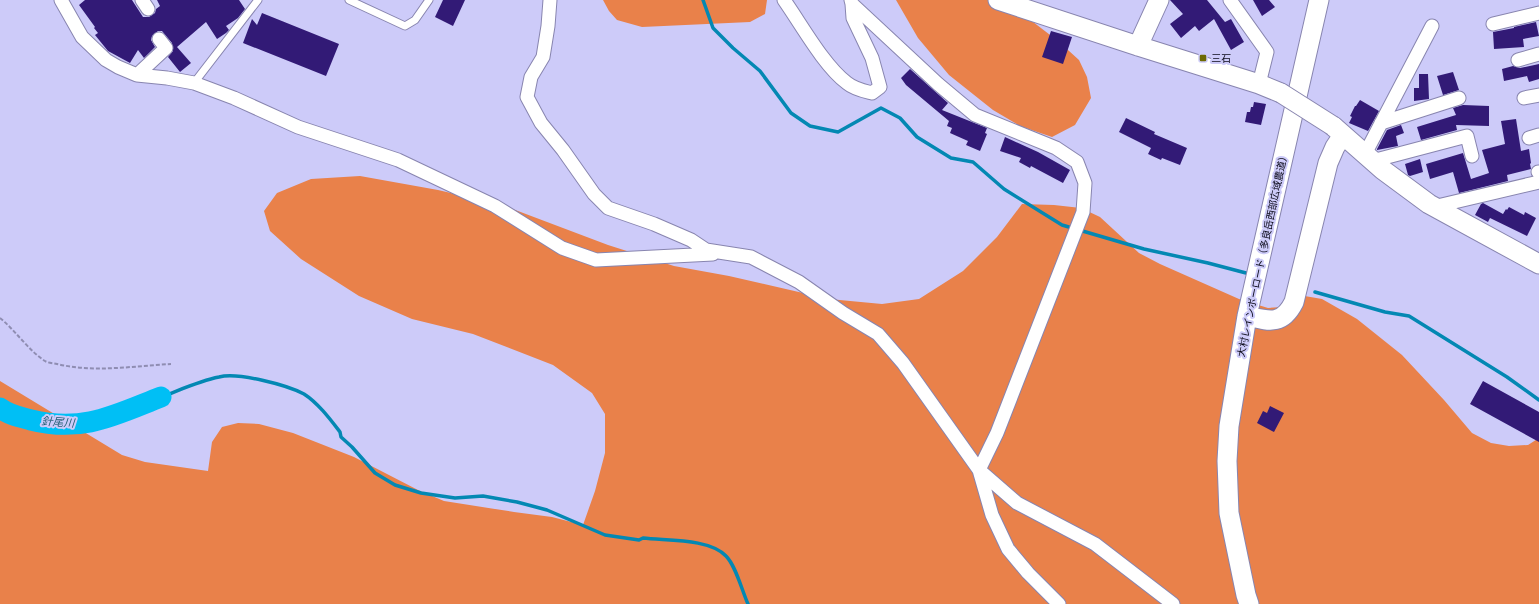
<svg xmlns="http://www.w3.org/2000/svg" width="1539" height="604" font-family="Inter,'Noto Sans JP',sans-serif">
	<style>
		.forest { fill: #e9814a }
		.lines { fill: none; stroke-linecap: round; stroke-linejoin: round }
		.stream { stroke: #0388b3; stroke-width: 3.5 }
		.river { stroke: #00bff5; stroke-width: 21 }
		.building { fill: #321a76 }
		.lane-casing { stroke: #8885af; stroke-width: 9 }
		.street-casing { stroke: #8885af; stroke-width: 15 }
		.secondary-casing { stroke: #8885af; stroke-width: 21 }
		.path { stroke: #8f8db2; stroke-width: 2; stroke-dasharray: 4 2; stroke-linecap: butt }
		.lane { stroke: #fff; stroke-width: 7 }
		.street { stroke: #fff; stroke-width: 13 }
		.secondary { stroke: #fff; stroke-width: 19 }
		.secondary-bridge-casing { stroke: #8885af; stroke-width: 21; stroke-linecap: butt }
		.secondary-bridge { stroke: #fff; stroke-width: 19 }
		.poi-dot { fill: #6d6903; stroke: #cdcbf9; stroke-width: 1.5 }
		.labels { text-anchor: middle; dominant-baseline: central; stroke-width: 4; stroke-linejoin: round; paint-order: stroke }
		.poi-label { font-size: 10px; fill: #0a0918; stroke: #cdcbf9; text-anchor: start }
		.street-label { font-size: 10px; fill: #0a0918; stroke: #cdcbf9 }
		.water-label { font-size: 11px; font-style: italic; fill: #245f75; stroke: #cdcbf9 }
	</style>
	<rect width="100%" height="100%" fill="#cdcbf9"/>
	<path class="forest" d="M603,0H767L765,14L750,22L642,27L617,20L609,11Z
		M896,0H1004L1058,41L1079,60L1087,77L1091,98L1075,125L1052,137L1020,126L993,110L949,75L918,38Z
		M360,176L438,190L502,205L608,245L674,266L729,276L829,299L882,304L919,299L963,271L997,237L1022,204L1054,205L1081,208L1100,217L1139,253L1160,264L1239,299L1268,308L1282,307L1293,294L1322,299L1357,319L1402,355L1444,400L1472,433L1491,443L1509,446L1528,445L1539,438V604H0V381L122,455L145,462L208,471L212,442L222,427L238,423L259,424L293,433L354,457L418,490L444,501L514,512L552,517L583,525L595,491L605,453V414L592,393L553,365L473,334L412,319L359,296L301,259L270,231L264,211L277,193L311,179Z"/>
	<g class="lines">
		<path class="stream" d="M703,0L713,28L733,48L760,71L791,113L810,126L838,132L881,108L900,118L917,137L951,158L973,162L1004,189L1062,225L1144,249L1208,263L1246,273
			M1315,292L1385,312L1409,316L1507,377L1539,400
			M161,397C180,390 199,381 219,377C238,372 287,385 304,394C318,403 330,419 340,432L341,437L352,447L375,473L395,485L421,493L455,498L483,496L517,502L547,510L605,535L639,540L643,538C666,541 709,538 726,556C736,566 742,591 748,604"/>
		<path class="river" d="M0,408C9,415 20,417 31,420C83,433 115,415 161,397"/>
	</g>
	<path class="building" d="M85,0H132L143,17H149L155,13L156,9L160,6L157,0H239L245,9L238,18L226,26L229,30L226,33L217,39L206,22L177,47L191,63L180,72L168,57L173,51L172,43L162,31H158L152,36L151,40L155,47L144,58L138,50L130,63L108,51L95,35L98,33L94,28L95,27L79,5Z
		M443,0H465L453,26L435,17Z
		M1170,0H1207L1225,22L1231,19L1244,42L1231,50L1214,19L1199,31L1195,26L1181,38L1170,24L1183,14Z
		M1253,0H1269L1275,7L1262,16Z
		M262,13L339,44L326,76L243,43L252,19L257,25Z
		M1536,22L1539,36L1523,39L1524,47L1494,49L1493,32L1514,28V27Z
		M1051,31L1072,37L1063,64L1042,57Z
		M1539,64V79L1529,82L1527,76L1504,81L1502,69L1513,66L1520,68Z
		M910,69L948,103L942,110L987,128L985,133L987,134L980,151L966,145L968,141L950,133L952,128L947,126L949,121L906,85L901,78Z
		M1453,72L1459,90L1443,95L1437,76Z
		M1419,74H1428L1429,99L1414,101V88H1419Z
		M1360,100L1379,111L1368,131L1349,123L1352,117L1350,116L1355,106H1356Z
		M1254,102L1266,104L1261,125L1245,122L1247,112H1250L1251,107H1253Z
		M1463,105L1489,106V126L1456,125L1457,130L1421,140L1417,127L1456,115L1453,108Z
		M1126,118L1155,132L1154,134L1187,148L1180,165L1162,158L1161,160L1148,154L1151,148L1119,132Z
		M1516,119L1521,151L1529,149L1531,163L1530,164L1531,169L1507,175L1508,181L1459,193L1453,172L1430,179L1426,164L1463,153L1471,179L1489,173L1482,150L1505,144L1501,121Z
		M1401,125L1404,133L1396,136L1398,146L1377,150V149L1387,130Z
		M1005,137L1038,152L1070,170L1063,183L1031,166L1030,168L1019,162L1021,158L1000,151Z
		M1420,159L1423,172L1410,176L1408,175L1405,164Z
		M1483,203L1503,214L1506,209L1507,210L1509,207L1524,215L1525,212L1536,218L1527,236L1490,218L1488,222L1475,215L1481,204Z
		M1483,381L1539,412V442L1470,404Z
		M1270,406L1284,413L1274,432L1257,423L1263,411L1267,413Z"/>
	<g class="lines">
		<g class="lane-casing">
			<path id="lane" d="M349,0L405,26L415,20L429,0
				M194,83L258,0"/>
		</g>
		<g class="street-casing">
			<path id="street" d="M61,0L82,37L106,60L118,67L137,75L167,78L194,83L234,98L298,127L398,160L495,206L562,248L596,260L713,254
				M142,0L148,9
				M550,0L548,26L543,57L531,77L527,97L541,123L563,150L594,194L608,208L654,224L691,240L706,250L751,257L799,282L843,313L878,334L903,363L979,470L1017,503L1095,544L1173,604
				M784,0C801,24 824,66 847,83C854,89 864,91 872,93L880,87L872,58L853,18L852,4
				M851,0L852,4L938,84L975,115L1056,148L1077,162L1085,183L1083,212L997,433L979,470L992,515L1008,549L1028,573L1059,604
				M1230,0L1267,52L1259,84
				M1493,24L1539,13
				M1518,60L1539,54
				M137,75L166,48L159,39
				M1524,98L1539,95
				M1381,123L1459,98
				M1529,138L1539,135
				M1365,154L1432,26
				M1372,161L1467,136L1472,156
				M1538,172H1539
				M1433,207L1539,182"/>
		</g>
		<g class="secondary-casing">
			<path id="secondary" d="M998,0L1138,46L1259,84L1281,93
				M1138,46L1159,0
				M1333,126L1383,170L1429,204L1539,264
				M1247,316C1269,321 1282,326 1294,302L1328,163L1335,147L1343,135
				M1249,604L1246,595L1229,513L1227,461L1229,426L1247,316L1319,0"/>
		</g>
		<path class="path" d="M0,318C16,331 29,351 45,361C48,363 53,363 57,364C94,373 133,366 171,364"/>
		<use href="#lane" class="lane"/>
		<use href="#street" class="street"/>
		<use href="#secondary" class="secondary"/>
		<g class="secondary-bridge-casing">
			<path id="secondary-bridge" d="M1281,93L1333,126"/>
		</g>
		<use href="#secondary-bridge" class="secondary-bridge"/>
	</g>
	<rect class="poi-dot" x="1199" y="54" width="8" height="8" rx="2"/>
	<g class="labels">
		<g class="poi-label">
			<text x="1211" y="58">三石</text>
		</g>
		<g class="street-label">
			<text transform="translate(1262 254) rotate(-78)">大村レインボーロード（多良岳西部広域農道）</text>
		</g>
		<g class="water-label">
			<text transform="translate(58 422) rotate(4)">針尾川</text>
		</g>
	</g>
</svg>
